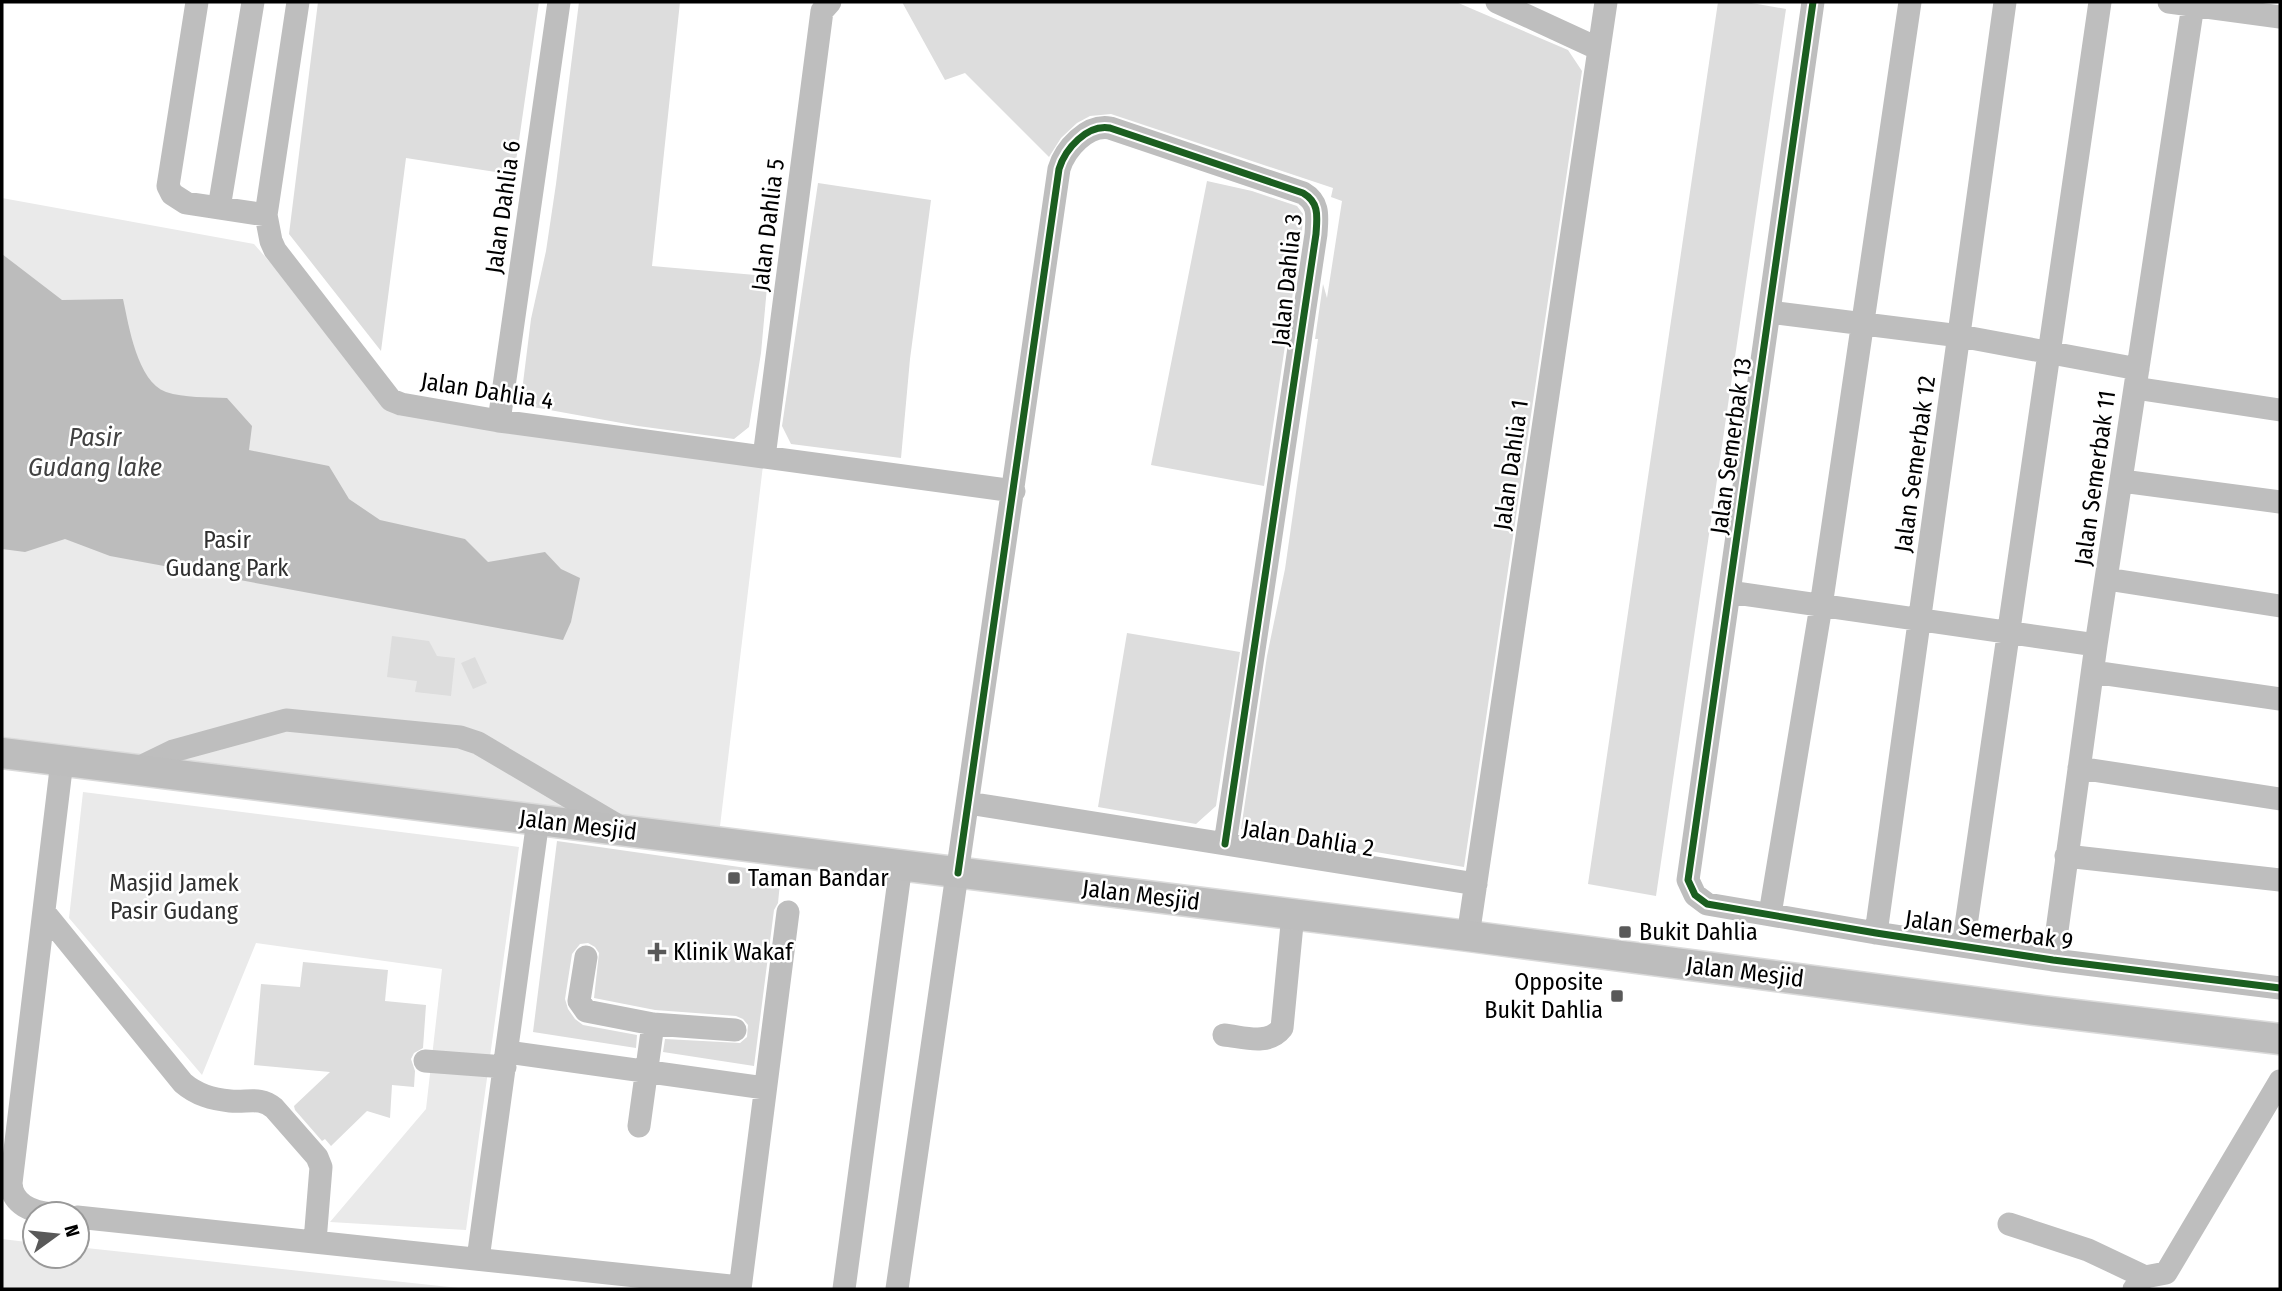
<svg xmlns="http://www.w3.org/2000/svg" width="2282" height="1291" font-family="'Fira Sans Condensed',sans-serif">
	<style>
		.green { fill: #eaeaea }
		.water { fill: #bcbcbc }
		.building { fill: #ddd }
		.lines { fill: none; stroke-linecap: round; stroke-linejoin: round }
		.major-casing { stroke: #dbdbdb; stroke-width: 33 }
		.minor { stroke: #bebebe; stroke-width: 23 }
		.major { stroke: #bdbdbd; stroke-width: 30 }
		.cycleway-casing { stroke: #fff; stroke-width: 11 }
		.cycleway { stroke: #1b5e20; stroke-width: 7 }
		.poi-dot { fill: #595959; stroke: #fff; stroke-width: 2.5 }
		.labels { text-anchor: middle; dominant-baseline: central; stroke-width: 5; stroke-linejoin: round; paint-order: stroke }
		.street-label { font-size: 24px; fill: #000; stroke: #fff }
		.park-label { font-size: 24px; fill: #303030; stroke: #fff }
		.poi-label { font-size: 24px; fill: #000; stroke: #fff; text-anchor: start }
		.water-label { font-size: 26px; font-style: italic; fill: #414141; stroke: #fff }
	</style>
	<rect width="100%" height="100%" fill="#fff"/>
	<path class="green" d="M2,198L254,244L387,396L764,457L718,843L2,753Z
		M83,792L519,847L466,1230L330,1222L426,1109L442,969L256,943L202,1075L69,918Z
		M2,1239L35,1243V1256H77V1247L468,1289H2Z"/>
	<path class="water" d="M2,254L62,300L123,299C129,326 137,381 166,392C184,398 208,397 227,398L252,426L249,450L329,466L349,499L380,520L465,539L488,562L545,552L561,569L580,578L571,622L563,640L110,556L65,539L25,552L2,549Z"/>
	<path class="building" d="M318,2H539L514,175L406,158L381,351L289,234Z
		M579,2H680L652,266L768,276L761,353L749,427L734,439L638,426L533,407L522,391L531,319L546,251L556,184Z
		M902,2H1456L1568,50L1582,71L1464,867L1241,829L1267,656L1285,569L1318,339H1315L1323,284L1327,298L1342,201L1331,197L1333,188L1111,114L1090,116L1077,123L1061,138L1049,157L965,73L945,80Z
		M1718,2H1746L1786,9L1656,896L1588,884Z
		M1207,181L1252,191L1297,206L1303,214L1302,232L1264,486L1151,465Z
		M818,183L931,200L910,359L901,458L791,444L782,426Z
		M1127,633L1240,652L1216,806L1196,824L1098,807Z
		M392,636L429,641L437,656L455,658L451,696L415,692L417,681L387,677Z
		M475,657L487,683L473,689L461,663Z
		M557,841L781,873L778,903L774,910L754,1066L663,1052L665,1039L740,1043L747,1037L748,1025L743,1019L736,1016L655,1010L594,998L599,953L595,947L588,943L580,944L572,954L565,999L568,1009L575,1019L583,1025L637,1035L636,1048L533,1032Z
		M303,962L388,970L385,1001L426,1005L423,1048L414,1053L411,1059L415,1071L414,1087L392,1085L390,1118L367,1111L331,1146L325,1139L322,1141L295,1110L294,1106L330,1072L254,1065L261,984L300,987Z"/>
	<g class="lines">
		<g class="major-casing">
			<path id="major" d="M2,753L1468,936L2043,1011L2280,1039"/>
		</g>
		<path class="minor" d="M197,2L168,186L172,194L186,203L266,215
			M298,2L266,215L271,241L275,250L391,400L401,404L499,421L1014,491
			M1497,2L1599,49
			M1813,2L1688,880L1695,895L1707,904L1876,933L2053,960L2280,988
			M2169,2L2280,17
			M219,208L253,2
			M1769,312L1960,336L2138,369
			M2135,388L2280,410
			M499,421L559,2
			M764,457L822,11L830,2
			M2122,481L2280,502
			M2107,579L2280,606
			M1729,592L2096,645
			M2093,672L2280,699
			M2079,768L2280,799
			M136,769L173,751L286,720L460,737L478,743L620,827
			M968,803L1476,884
			M2066,856L2280,880
			M44,912L183,1083C197,1095 212,1099 230,1101C247,1103 260,1096 274,1108L317,1157L321,1167L315,1241
			M1770,914L1821,606L1910,2
			M1876,933L2005,2
			M1468,936L1606,2
			M1963,946L2100,2
			M586,957L579,1001L586,1011L653,1024L735,1030
			M2053,960L2096,645L2193,5
			M1224,1035C1244,1037 1268,1046 1282,1028L1293,914
			M507,1052L765,1088
			M425,1061L505,1067
			M639,1126L653,1024
			M52,1214C32,1212 12,1205 11,1183L62,761
			M77,1217L740,1287
			M2009,1224L2088,1250L2145,1277
			M478,1259L538,820
			M740,1289L788,912
			M844,1289L901,865
			M897,1289L1059,169C1065,149 1087,124 1110,128L1303,193C1320,203 1317,217 1316,234L1225,844
			M2134,1289L2145,1277L2166,1273L2280,1081"/>
		<use href="#major" class="major"/>
		<g class="cycleway-casing">
			<path id="cycleway" d="M1813,2L1688,880L1695,895L1707,904L1876,933L2053,960L2280,988
				M958,873L1059,169C1065,149 1087,124 1110,128L1303,193C1320,203 1317,217 1316,234L1225,844"/>
		</g>
		<use href="#cycleway" class="cycleway"/>
	</g>
	<g class="poi-dot">
		<rect x="727" y="871" width="14" height="14" rx="3.5"/>
		<rect x="1618" y="925" width="14" height="14" rx="3.5"/>
		<path d="M653.5 941.5h7v7h7v7h-7v7h-7v-7h-7v-7h7z"/>
		<rect x="1610" y="989" width="14" height="14" rx="3.5"/>
	</g>
	<g class="labels">
		<g class="street-label">
			<text transform="translate(503 207) rotate(-82)">Jalan Dahlia 6</text>
			<text transform="translate(768 225) rotate(-83)">Jalan Dahlia 5</text>
			<text transform="translate(1287 280) rotate(-84)">Jalan Dahlia 3</text>
			<text transform="translate(487 391) rotate(9)">Jalan Dahlia 4</text>
			<text transform="translate(1731 446) rotate(-82)">Jalan Semerbak 13</text>
			<text transform="translate(1915 464) rotate(-82)">Jalan Semerbak 12</text>
			<text transform="translate(1511 465) rotate(-82)">Jalan Dahlia 1</text>
			<text transform="translate(2095 478) rotate(-82)">Jalan Semerbak 11</text>
			<text transform="translate(578 825) rotate(7)">Jalan Mesjid</text>
			<text transform="translate(1308 838) rotate(9)">Jalan Dahlia 2</text>
			<text transform="translate(1141 895) rotate(7)">Jalan Mesjid</text>
			<text transform="translate(1989 930) rotate(8)">Jalan Semerbak 9</text>
			<text transform="translate(1745 972) rotate(7)">Jalan Mesjid</text>
		</g>
		<g class="park-label">
			<text x="227" y="540">Pasir<tspan x="227" dy="28">Gudang Park</tspan></text>
			<text x="174" y="883">Masjid Jamek<tspan x="174" dy="28">Pasir Gudang</tspan></text>
		</g>
		<g class="poi-label">
			<text x="748" y="878">Taman Bandar</text>
			<text x="1639" y="932">Bukit Dahlia</text>
			<text x="673" y="952">Klinik Wakaf</text>
			<text x="1603" y="982" text-anchor="end">Opposite<tspan x="1603" dy="28">Bukit Dahlia</tspan></text>
		</g>
		<g class="water-label">
			<text x="95" y="437">Pasir<tspan x="95" dy="30">Gudang lake</tspan></text>
		</g>
	</g>
	<rect width="2282" height="1291" fill="none" stroke="#000000" stroke-width="7"/>
	<g transform="translate(56 1235) rotate(75)"><circle r="33" fill="#ffffff" stroke="#999999" stroke-width="2"/>
	<path d="M0-5L12 26L0 18L-12 26Z" fill="#595959"/>
	<text y="-10" font-size="19" font-weight="bold" text-anchor="middle" fill="#000000">N</text>
	</g>
</svg>
